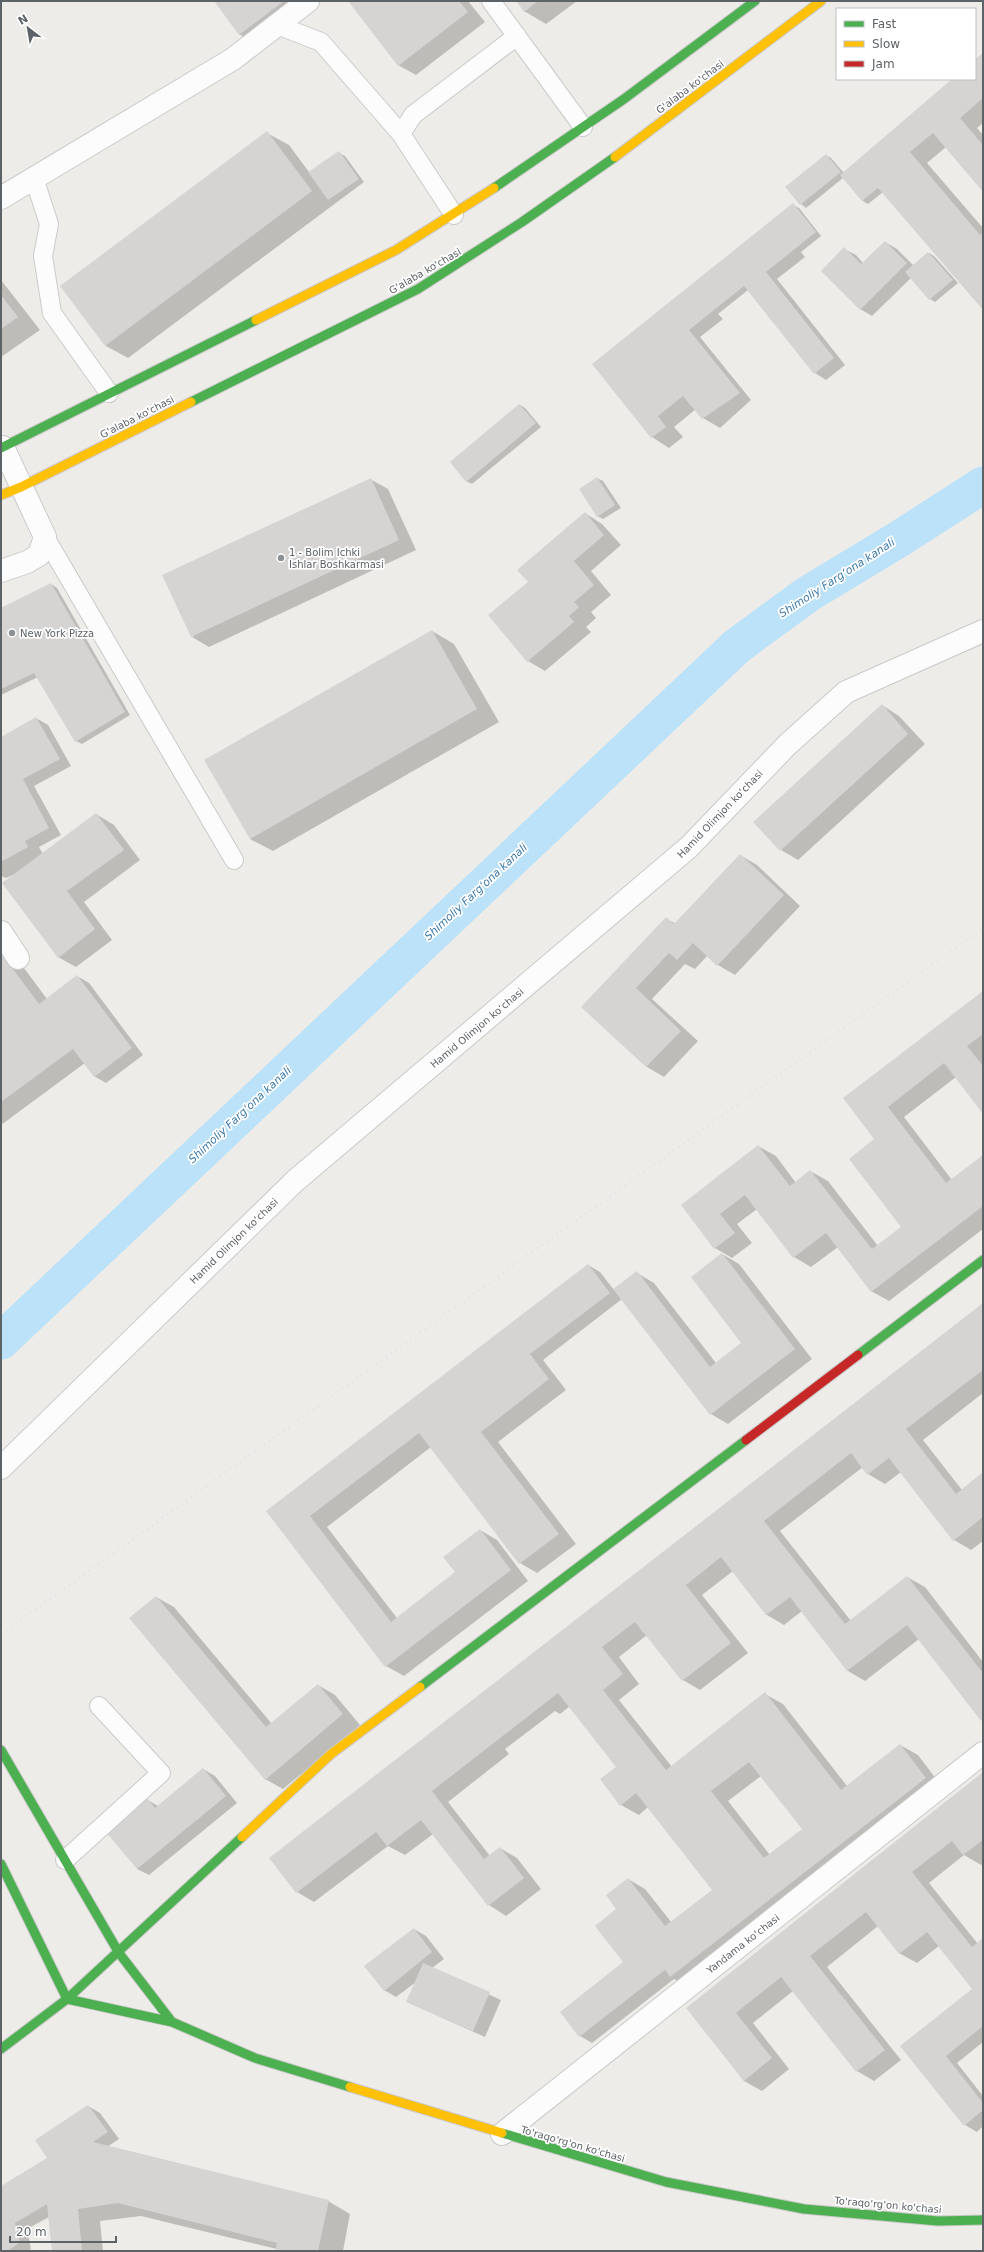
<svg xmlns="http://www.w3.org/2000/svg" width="984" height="2252" font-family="'DejaVu Sans',sans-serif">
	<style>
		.shadow { fill: #0003; fill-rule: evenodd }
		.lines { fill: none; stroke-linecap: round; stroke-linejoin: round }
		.canal { stroke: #bbe2f8; stroke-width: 37 }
		.building { fill: #d5d4d2; fill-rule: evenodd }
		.lane-casing { stroke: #cacaca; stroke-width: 20 }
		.street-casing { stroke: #cacaca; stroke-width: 24 }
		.fast-casing { stroke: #c9c9c8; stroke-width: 11 }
		.slow-casing { stroke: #c9c9c8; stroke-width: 11 }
		.jam-casing { stroke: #c9c9c8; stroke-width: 11 }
		.lane { stroke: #fcfcfc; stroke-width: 18 }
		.street { stroke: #fcfcfc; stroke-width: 22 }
		.fast { stroke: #4caf50; stroke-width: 9 }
		.slow { stroke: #ffc107; stroke-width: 9 }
		.jam { stroke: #c62828; stroke-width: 9 }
		.rail { stroke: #e3e3e3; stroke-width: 3; stroke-dasharray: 1 5; stroke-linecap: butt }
		.poi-dot { fill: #8f9294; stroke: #fff; stroke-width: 1.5 }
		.labels { text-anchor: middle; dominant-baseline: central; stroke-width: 3.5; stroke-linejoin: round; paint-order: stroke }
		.street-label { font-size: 10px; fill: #5d6266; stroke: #fff }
		.poi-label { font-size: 10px; fill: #5d6266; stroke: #fff; text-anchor: start }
		.water-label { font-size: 11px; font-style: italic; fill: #3d7aab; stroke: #fff }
	</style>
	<rect width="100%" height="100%" fill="#edece8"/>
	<path class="shadow" d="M215,1H313L262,47L239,34Z
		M349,1H468L485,22L416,75L398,65Z
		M517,1H577L546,24L524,11Z
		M983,54V123L977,128L983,135V190L946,147L927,163L983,228V308L883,192L868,204L863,201L843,178L806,208L801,204L826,155L831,158L844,173L954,79H975V61Z
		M267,133L289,145L309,172L339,153L345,156L364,182L128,358L106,346L62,287Z
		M793,205L799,208L821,236L801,252L805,257L777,279L845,365L826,380L815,373L748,290L718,314L723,319L700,337L751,400L720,428L703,418L696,409L674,427L683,437L669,448L652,437L593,364Z
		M885,242L897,249L914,266L929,253L934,256L958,283L935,302L930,299L911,278L872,316L860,309L844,249L856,255L863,263Z
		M1,280L40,330L1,357Z
		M520,405L525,408L541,427L472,484L466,481Z
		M597,478L603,481L621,508L603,519L597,516Z
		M370,479L388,489L416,550L209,647L192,637Z
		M585,513L602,524L621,545L591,571L611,595L591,612L596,618L586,627L591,632L545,671L528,661L529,582Z
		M51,584L57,588L130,715L82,744L76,741L38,677L1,695V608Z
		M432,631L454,644L499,722L273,851L250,839Z
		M882,705L899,716L925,744L798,860L781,850Z
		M36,718L48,725L71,766L34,786L61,835L39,847L43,854L96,814L114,825L140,860L84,902L112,940L76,967L58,957L13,875L6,878L1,876V738Z
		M740,855L757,865L800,906L735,975L718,965L708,955L695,969L685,964L652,999L698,1041L664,1077L647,1067L583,1007L666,918L676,924Z
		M1,937L47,999L77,976L89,983L143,1055L106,1083L94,1076L85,1063L1,1125Z
		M983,993V1112L956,1077L904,1117L952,1180L983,1156V1229L889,1301L871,1291L838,1247L811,1267L794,1257L757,1209L737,1224L752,1243L732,1258L715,1248L682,1205L758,1146L776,1156L796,1183L810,1171L828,1181L878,1246L902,1227L876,1140L844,1098Z
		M722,1254L739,1264L812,1359L728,1424L711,1414L622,1299L543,1360L566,1390L498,1442L576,1544L537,1573L520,1563L431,1447L327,1527L397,1618L456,1572L480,1530L497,1540L528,1581L404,1676L386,1666L267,1511L588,1265L600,1272L614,1290L637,1273L654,1283L716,1363L742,1343Z
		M983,1304V1393L923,1440L962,1490L983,1474V1541L971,1550L954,1540L901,1472L885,1484L868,1474L863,1467L780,1531L851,1621L907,1577L925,1587L983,1662V1721L919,1639L865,1681L848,1671L802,1611L784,1625L767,1615L733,1571L702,1595L748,1653L700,1690L683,1680L647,1635L619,1657L639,1684L619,1700L672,1767L765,1694L783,1704L847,1786L900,1745L918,1755L943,1788L688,1986L674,1979L592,2043L580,2036L625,1963L616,1910L628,1879L645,1889L672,1923L713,1890L648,1807L639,1815L621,1805L618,1767L570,1706L560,1714L555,1711L505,1749L509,1754L448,1802L490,1856L500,1848L517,1858L541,1889L506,1916L489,1905L433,1834L405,1855L388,1846L314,1902L297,1892ZM761,1776L803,1829L770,1855L728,1801Z
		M156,1597L174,1607L272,1724L318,1685L335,1695L360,1725L283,1789L265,1779Z
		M203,1769L215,1776L237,1803L149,1875L137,1869L146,1799L158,1806Z
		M983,1773V1863L981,1865L964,1855L929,1883L978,1944L983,1940V2042L957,2063L983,2096V2126L977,2132L965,2125L902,2046L974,1989L939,1946L917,1963L899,1953L878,1926L827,1967L901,2060L874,2081L857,2071L793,1991L753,2023L789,2069L762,2091L744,2081L687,2008Z
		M414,1929L426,1936L444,1959L432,1968L501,2000L485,2037L407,2002L416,1982L396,1997L384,1990Z
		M88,2106L100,2113L119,2139L107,2147L328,2201L350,2214L343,2251H276L277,2249L141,2216L100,2221L103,2251H53L49,2217L27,2229L31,2249L28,2251H1V2187L49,2158Z"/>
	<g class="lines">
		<path class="canal" d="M1,1341L737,646L808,594L899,539L983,485"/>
	</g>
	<path class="building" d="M214,1H284L239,35Z
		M348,1H459L468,12L398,66Z
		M516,1H538L524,12Z
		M983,53V98L960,118L983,145V192L933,133L910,152L980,235L983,233V310L878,188L862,201L840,175L952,79H975V59Z
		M267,131L312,191L105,346L60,286Z
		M339,151L359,179L328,200L308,172Z
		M826,154L841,172L800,205L785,187Z
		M793,203L816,232L766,272L834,358L814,374L744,286L689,330L740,393L702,419L683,396L658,416L666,427L651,438L592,364Z
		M885,241L907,263L860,310L821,271L844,247L861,264Z
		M928,252L953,280L929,300L905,272Z
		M1,295L18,317L1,329Z
		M519,404L536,423L466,482L450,462Z
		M597,477L615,505L597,517L579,489Z
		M371,478L399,540L191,637L162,575Z
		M585,512L604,535L574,561L594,585L574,602L579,607L569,616L574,622L527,662L488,615L528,582L517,570Z
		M51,583L125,712L75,742L34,673L1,689V608Z
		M432,630L477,709L250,839L204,760Z
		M882,704L908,734L780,851L753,822Z
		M36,717L60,759L23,779L49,828L25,841L28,847L1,862V737Z
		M96,813L124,850L67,891L95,929L58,958L2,883Z
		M740,854L784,895L717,966L693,943L677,960L669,953L636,988L681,1031L646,1067L581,1007L666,917L674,924Z
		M1,953L39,1004L77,975L132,1048L94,1077L73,1049L1,1102Z
		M983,991V1034L967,1046L983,1066V1114L944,1063L888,1107L946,1183L983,1155V1206L871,1292L826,1233L793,1258L745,1195L720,1214L735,1233L714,1249L681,1205L758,1145L790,1186L810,1170L872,1249L901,1227L849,1159L874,1139L843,1098Z
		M722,1253L795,1349L710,1415L613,1289L637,1271L710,1367L741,1343L691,1277Z
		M588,1264L610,1293L530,1354L549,1379L481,1432L559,1534L519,1564L419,1433L310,1516L391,1622L455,1572L443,1557L480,1529L511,1570L385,1667L266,1511Z
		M983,1303V1370L906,1429L956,1494L983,1472V1517L953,1541L889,1458L867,1475L851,1453L764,1521L845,1624L907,1576L983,1673V1719L981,1721L907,1625L847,1671L790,1597L766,1615L721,1557L686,1585L731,1643L682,1681L635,1622L602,1647L623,1674L603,1690L666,1770L765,1692L841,1790L900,1744L926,1778L670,1977L665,1970L579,2037L560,2012L623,1962L595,1926L616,1909L606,1895L628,1878L665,1926L712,1890L636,1793L620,1806L600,1779L616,1767L558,1693L432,1791L484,1859L500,1847L524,1878L488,1906L421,1820L387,1846L376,1832L296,1893L269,1858ZM749,1762L802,1829L764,1858L711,1791Z
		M156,1596L266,1727L318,1684L343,1714L265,1780L129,1618Z
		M203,1768L226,1796L137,1869L105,1831L146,1797L155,1808Z
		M983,1772V1840L963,1855L952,1841L912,1872L972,1947L983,1938V2026L946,2056L983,2103V2110L964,2126L900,2046L972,1989L927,1932L899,1954L866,1912L810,1956L885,2050L856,2072L781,1977L736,2013L772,2058L744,2081L686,2008Z
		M414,1928L432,1952L384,1991L364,1966Z
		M423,1963L490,1992L473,2031L406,2002Z
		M88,2105L108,2132L93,2142L329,2200L318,2251H275L277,2243L118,2203L78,2209L82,2251H52L47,2204L15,2223L20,2242L8,2251H1V2186L47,2158L35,2140Z"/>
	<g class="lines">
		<g class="lane-casing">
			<path id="lane" d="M491,1L583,127
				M277,25L321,42L401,134
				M34,178L49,224L43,256L52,313L109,393
				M454,215L401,134L413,115L517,36
				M45,537L234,860
				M65,1860L161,1773L99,1706"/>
		</g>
		<g class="street-casing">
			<path id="street" d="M1,198L233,59L308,1
				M1,571L27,562L39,555L45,537L3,447
				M1,932L18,958
				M1,1468L295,1181L689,847L787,745L846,692L983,631
				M502,2134L983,1753"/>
		</g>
		<g class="fast-casing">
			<path id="fast" d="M494,188L624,99L755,1
				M191,402L418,289L522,222L615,157
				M1,448L256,320
				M858,1355L983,1260
				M420,1687L746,1440
				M1,1750L119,1953L172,2022
				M1,1864L67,1999L172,2022L255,2058L350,2087
				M1,2049L67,1999L242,1837
				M502,2133L666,2182L804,2209L938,2221L983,2220"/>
		</g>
		<g class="slow-casing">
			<path id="slow" d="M615,157L821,1
				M256,320L396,250L494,188
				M1,495L21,487L191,402
				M242,1837L331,1754L420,1687
				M350,2087L502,2133"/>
		</g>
		<g class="jam-casing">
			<path id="jam" d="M746,1440L858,1355"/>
		</g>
		<use href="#lane" class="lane"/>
		<use href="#street" class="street"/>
		<use href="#fast" class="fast"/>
		<use href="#slow" class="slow"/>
		<use href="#jam" class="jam"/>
		<path class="rail" d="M1,1634L983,928"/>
	</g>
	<g class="poi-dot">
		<circle cx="281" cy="558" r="4"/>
		<circle cx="12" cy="633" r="4"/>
	</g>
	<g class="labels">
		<g class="street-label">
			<text transform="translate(690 87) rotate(-37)">G'alaba ko'chasi</text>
			<text transform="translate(425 271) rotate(-30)">G'alaba ko'chasi</text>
			<text transform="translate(137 417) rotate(-27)">G'alaba ko'chasi</text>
			<text transform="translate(720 814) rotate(-46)">Hamid Olimjon koʻchasi</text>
			<text transform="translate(477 1028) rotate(-40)">Hamid Olimjon koʻchasi</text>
			<text transform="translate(234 1241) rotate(-44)">Hamid Olimjon koʻchasi</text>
			<text transform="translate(743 1944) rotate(-38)">Yandama koʻchasi</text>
			<text transform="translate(573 2144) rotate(16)">To'raqo'rg'on ko'chasi</text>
			<text transform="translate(888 2205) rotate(5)">To'raqo'rg'on ko'chasi</text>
		</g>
		<g class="poi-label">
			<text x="289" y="552">1 - Bolim Ichki<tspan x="289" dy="12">Ishlar Boshkarmasi</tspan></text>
			<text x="20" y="633">New York Pizza</text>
		</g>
		<g class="water-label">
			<text transform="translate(837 578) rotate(-33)">Shimoliy Fargʻona kanali</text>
			<text transform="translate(476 892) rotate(-43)">Shimoliy Fargʻona kanali</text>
			<text transform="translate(240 1115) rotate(-43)">Shimoliy Fargʻona kanali</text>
		</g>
	</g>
	<rect width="984" height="2252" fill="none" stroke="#5d6266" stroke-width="4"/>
	<rect x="836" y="8" width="140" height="72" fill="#ffffff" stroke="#bec0c2"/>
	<rect x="844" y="21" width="20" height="6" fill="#4caf50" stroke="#bec0c2"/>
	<text x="872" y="28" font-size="12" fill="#5d6266">Fast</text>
	<rect x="844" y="41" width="20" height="6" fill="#ffc107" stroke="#bec0c2"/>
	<text x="872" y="48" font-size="12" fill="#5d6266">Slow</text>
	<rect x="844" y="61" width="20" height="6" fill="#c62828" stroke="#bec0c2"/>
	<text x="872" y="68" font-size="12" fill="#5d6266">Jam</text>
	<g transform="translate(28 28) rotate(329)" stroke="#ffffff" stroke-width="3" paint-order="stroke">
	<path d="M0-3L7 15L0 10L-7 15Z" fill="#5d6266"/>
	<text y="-6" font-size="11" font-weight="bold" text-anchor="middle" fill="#5d6266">N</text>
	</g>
	<path d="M10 2236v6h106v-6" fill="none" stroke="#5d6266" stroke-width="2"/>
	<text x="16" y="2236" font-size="12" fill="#5d6266" stroke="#ffffff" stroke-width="3" paint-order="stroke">20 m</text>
</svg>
